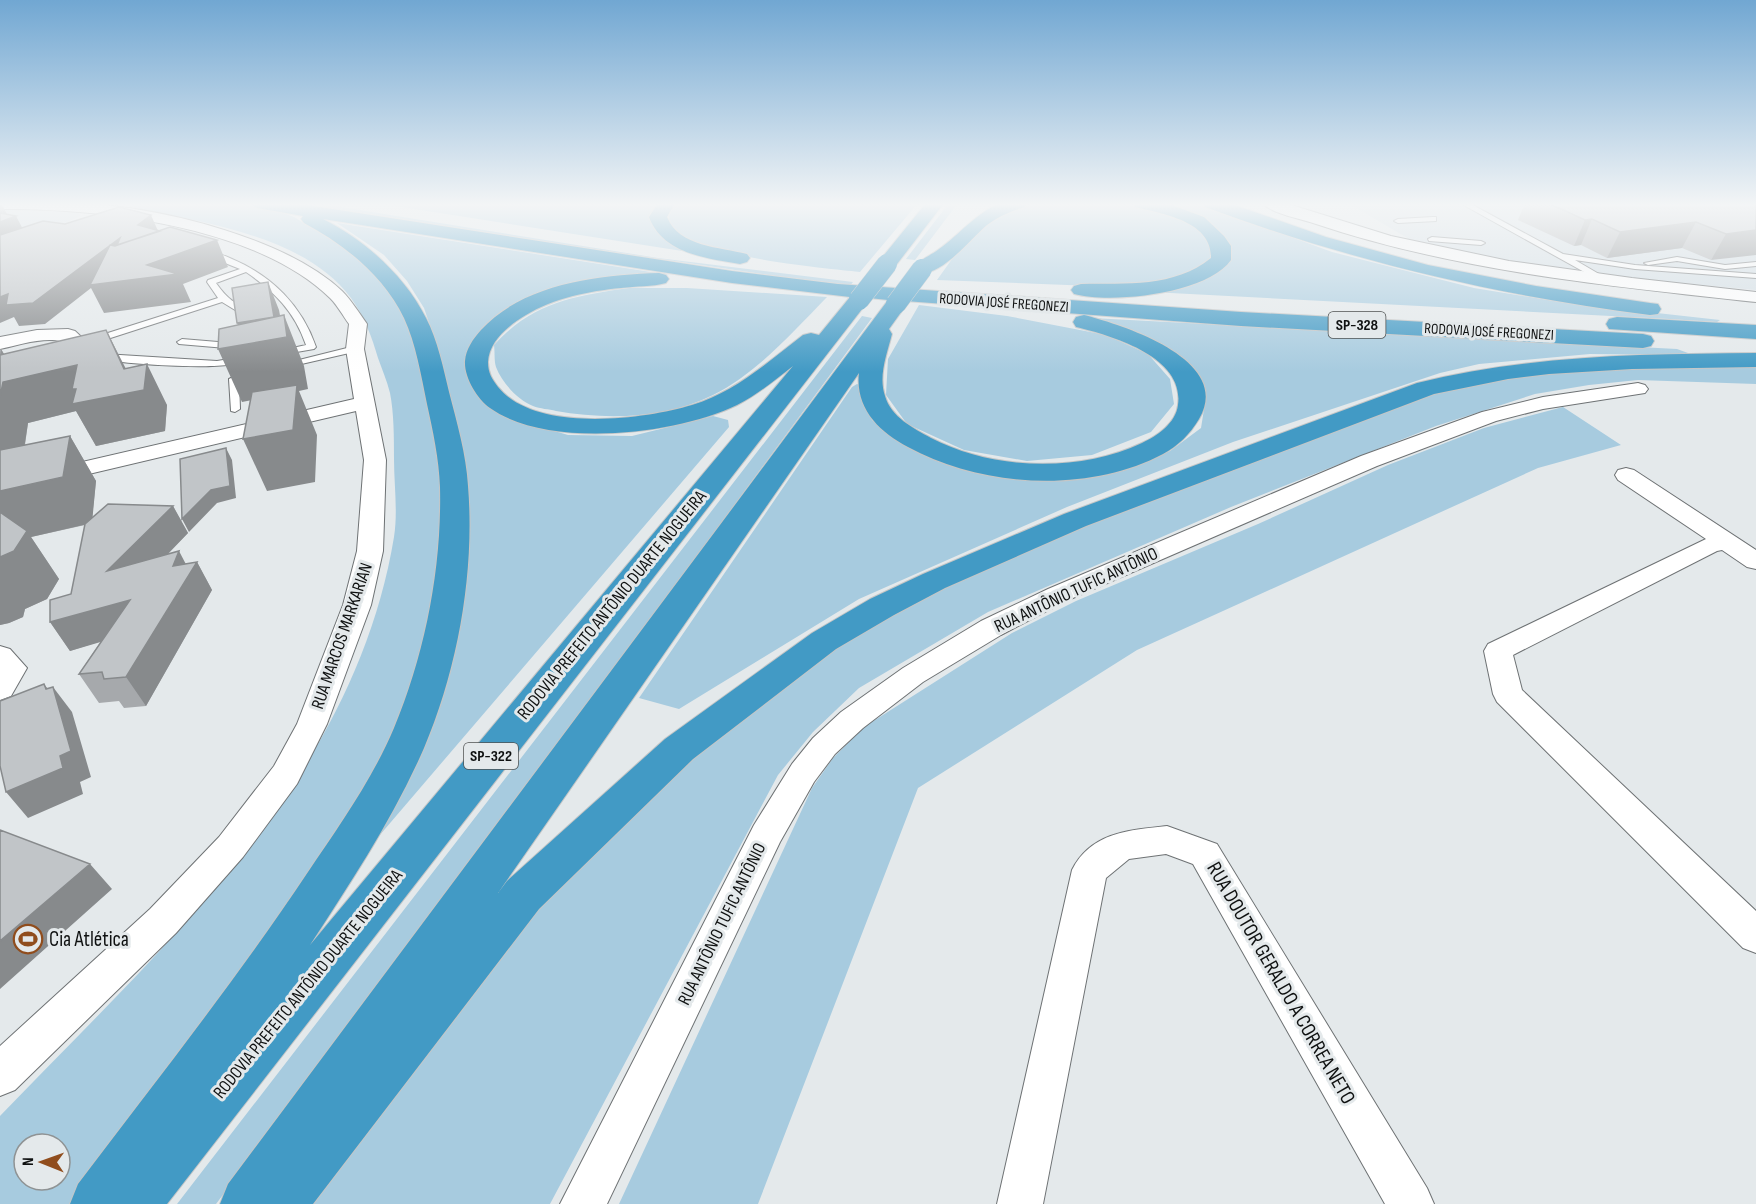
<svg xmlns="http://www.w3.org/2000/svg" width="1756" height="1204" font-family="'Sofia Sans Condensed',sans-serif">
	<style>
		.built { fill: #d1dde4 }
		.green { fill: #a7cbdf; fill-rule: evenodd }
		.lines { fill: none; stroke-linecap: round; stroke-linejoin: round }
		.lane-casing { stroke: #6e7274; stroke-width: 2 }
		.street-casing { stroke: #6e7274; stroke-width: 2 }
		.highway-casing { stroke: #c5c6c6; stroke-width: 2 }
		.lane { fill: #fff; fill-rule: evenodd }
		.street { fill: #fff; fill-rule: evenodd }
		.highway { fill: #429ac5; fill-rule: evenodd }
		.highway-bridge-casing { stroke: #c5c6c6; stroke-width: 21; stroke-linecap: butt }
		.highway-bridge { stroke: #429ac5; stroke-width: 20 }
		.wall { fill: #a6a9ac }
		.shaded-wall { fill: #878a8c }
		.building { fill: #c1c5c8; stroke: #878a8c; stroke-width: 1.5 }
		.labels { text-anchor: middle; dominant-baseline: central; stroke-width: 6; stroke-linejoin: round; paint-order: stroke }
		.far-street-label { font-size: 15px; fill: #0f1111; stroke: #e4e9eb }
		.shield { fill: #e4e9eb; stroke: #4f5252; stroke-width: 1.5 }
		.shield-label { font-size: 16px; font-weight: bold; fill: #0f1111 }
		.street-label { font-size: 18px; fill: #0f1111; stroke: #e4e9eb }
		.near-poi-label { font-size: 21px; fill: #0f1111; stroke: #e4e9eb; text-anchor: start }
		.near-street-label { font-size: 21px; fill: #0f1111; stroke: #e4e9eb }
	</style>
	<rect width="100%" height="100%" fill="#e4e9eb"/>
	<path class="built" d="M1348,203H1704L1756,223V290L1587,274L1460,252L1409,239Z
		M0,208H43L79,212L80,216L68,222L0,246Z"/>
	<path class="green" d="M129,203H233L276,210L294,217L343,247L371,271L394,295L411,320L443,451L439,584L404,709L375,777L79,1204H0V1116C161,948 354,780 394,537C398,512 394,484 394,459C394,438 394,413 390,393C387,381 382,369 378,358C372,337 364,316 351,298C304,235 203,223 132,207ZM24,1144H60V1180H24Z
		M285,203H316L658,258L853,282L849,287Z
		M376,203H662L651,221C655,239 680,247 695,253Z
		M679,203H918L860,272C841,269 618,253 679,203Z
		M949,203H958L915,260L906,259Z
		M1035,203H1129L1143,206L1185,218L1212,238L1213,261L1175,280L1093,286L937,280L967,238L1009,209Z
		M1156,203H1199L1332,252L1474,288L1567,303L1720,320L1717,322L1669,319L1132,291L1221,270L1223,237Z
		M337,223L670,275L623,277L523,301L492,319L474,340L467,358L470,384L482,399L507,417L568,435L632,436L713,416L728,420L729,427L373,843L468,519L464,456L439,352L424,308L407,281L384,255Z
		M629,288H687L827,297C793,332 757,373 713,395C665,419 607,420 556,411C549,409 540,409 533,406C518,400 502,383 496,367C494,361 495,352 494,345C533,302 574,296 629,288Z
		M919,305L1007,316L1106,335L1148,354L1170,379L1174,404L1151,432L1092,455L1027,461L964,450L907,424L886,395L888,359Z
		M862,316L872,318L405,952L216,1204H177Z
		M1092,318L1677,349L1688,353L1683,355L1590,354L1479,364L1440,373L1233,442L1067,507L859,599L679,709L639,698L852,387L857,384L862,386L872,420L907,445L948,464L1129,466L1170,451L1201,428L1206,397L1195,375L1177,353L1142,334Z
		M1756,366V384L1638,380L1589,385L1535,394L1436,426L1231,507L988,612L859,688L813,732L778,775L550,1204H310L499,954L566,878L639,803L832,644L961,575L1415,396L1527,371Z
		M1563,407L1621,445L1538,468L1137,650L918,788L758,1204H619L812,788L833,758L864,727L1012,633L1076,601L1258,524L1388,465L1484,428Z"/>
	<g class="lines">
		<g class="lane-casing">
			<path id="lane" d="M1460,203H1469L1563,254L1635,265L1756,274V278L1635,269L1575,260L1611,281L1604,283Z
				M1433,217H1436V221L1398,223L1394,221L1398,219Z
				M1432,237L1481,241L1485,243L1481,245L1429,241L1428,239Z
				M205,251C214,251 223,255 232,259C272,276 302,306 316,347L314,349L279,355V351L306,345C295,312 274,291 246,272L216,283C226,297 236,307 253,308V312L240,313L222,302L95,343H89V339L218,298L207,282L208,280L240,269L205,255Z
				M1677,257L1725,265L1756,262V266L1725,269L1677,261L1648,265L1644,263Z
				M182,339L230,343L233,344L236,351L231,354L228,353L226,348L179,344L177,342Z
				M355,346L358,347V351L284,368L279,365Z
				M104,354L217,361L242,357L247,360C230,372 124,364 101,359L99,357Z
				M245,371L250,374L239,380L240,409L235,412L231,411L229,379Z"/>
		</g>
		<g class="street-casing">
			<path id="street" d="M0,203C30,203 61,201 91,204C166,209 287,239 342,291C352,301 359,313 367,324L364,349L386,460L383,551L371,605L327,724L297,784L243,857L176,933L15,1090L0,1096V1046L150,909L219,837L274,766L297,724L343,605L357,551L364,460L356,411L0,495V481L354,399L346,349L349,324C343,316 338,306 330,298C256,226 99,208 0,209Z
				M1262,203H1285L1391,236L1509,261L1632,278L1756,292V302C1608,286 1455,271 1313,223C1298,218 1273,214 1262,203Z
				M68,329L75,331L90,345L81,363L55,377L0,394V382C23,374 59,369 71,346C54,333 20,345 0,349V337L37,330Z
				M1638,383L1645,385L1648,389L1645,393L1543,409L1496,421L1377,466L1066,601L1001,635L923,682L863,728L835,754L814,782L780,842L607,1204H560L754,825L792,764L813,738L841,712L903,668L981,621L1048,589L1361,456L1482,412L1543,397Z
				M1626,468L1634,470L1756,550V569L1747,567L1722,550L1717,551L1513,655L1522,690L1756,911V953L1743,948L1497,702L1493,694L1484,651L1488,644L1706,539L1618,480L1615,475L1618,470Z
				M0,646L10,649L27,668L11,696L0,700Z
				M1167,826L1217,844L1427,1188L1434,1204H1385L1193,864L1166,854L1129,859L1106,878L1043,1204H997L1072,870C1091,832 1130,830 1167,826Z"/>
		</g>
		<g class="highway-casing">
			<path id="highway" d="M249,203H294L732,271L838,284L1241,312L1643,334L1651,336L1654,341L1651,346L1643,348L1241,326L905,301L907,304L889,329L892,334C887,354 878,376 885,396C891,417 913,428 931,438C993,470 1078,473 1142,443C1157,436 1176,423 1178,405C1185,357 1113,336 1076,327L1073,322L1076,317L1084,315C1123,325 1234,360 1199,419C1190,434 1178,446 1163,454C1087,494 982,487 908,447C879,432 855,408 859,373L498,893L507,881L665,739L812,633L870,599L923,574L1064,514L1417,383C1529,355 1642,354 1756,353V367L1632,369L1549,374L1508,379L1434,394L1086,526L945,588L894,615L836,649L693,759L539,909L313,1204H220L228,1184L888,300L869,298L866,304L167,1204H70L78,1184C156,1081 236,980 308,872C339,826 372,780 394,728C425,654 442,568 440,487C439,459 433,431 427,404C421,375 416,344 404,318C384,276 344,244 304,223L301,219L303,216L257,208ZM323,219L732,283L850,297L819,335L811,333L803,335C768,362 735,392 692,405C642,420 535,433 498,387C492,379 488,373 488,362C489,341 509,325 526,315C554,298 589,291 621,288C636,286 652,287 666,283L669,279L666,275L659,273C599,275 524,283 481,330C473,339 466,349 465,361C464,377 477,399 490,408C547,449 676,435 737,405C757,395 775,380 793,366L310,945C351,882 394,817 424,748C458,668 475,572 468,486C466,454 457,423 449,392C443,368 438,341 426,318C405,276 365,240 323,219Z
				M658,203H675L667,217C679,247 720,247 747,254L750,258L747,262L740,264C706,258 663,254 649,217Z
				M926,203H944L894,268H880L877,264L880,260Z
				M1000,203H1027L1025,207C1011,211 999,216 987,225C969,240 940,279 915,273L912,269C918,260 930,256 939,249C960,234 975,214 1000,203Z
				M1133,203H1166L1204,217L1224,236L1231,246V260C1207,294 1111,304 1074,294L1071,290L1074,286L1081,284C1126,283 1174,288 1211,258C1212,221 1163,214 1135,207Z
				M1203,203H1229L1326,237L1428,265L1536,286L1650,303L1658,304L1661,309L1658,314L1650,315C1495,295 1351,261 1205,207Z
				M1617,317L1756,325V339L1609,329L1606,324L1609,319Z"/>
		</g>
		<use href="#lane" class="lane"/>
		<use href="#street" class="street"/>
		<use href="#highway" class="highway"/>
		<g class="highway-bridge-casing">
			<path id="highway-bridge" d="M859,300L887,264
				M896,304L922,269"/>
		</g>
		<use href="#highway-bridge" class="highway-bridge"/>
	</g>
	<path class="wall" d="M1525,203H1751L1711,260L1682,248L1607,258L1581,245L1574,246L1518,220Z
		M1,349L4,354L126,368L167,405L165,431L96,446L76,411L28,423L25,445L70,436L96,481L92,518L173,506L188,533L167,555L186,564L197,562L212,590L146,706L124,708L119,701L99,703L79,674L101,641L70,651L50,622L71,594L85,525L31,537L59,579L47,599L25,609L23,617L9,623L0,625V350Z"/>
	<path class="shaded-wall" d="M0,203H1L9,218L16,216L26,235L0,244Z
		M151,215L158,231L147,265L217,240L228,267L183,284L191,302L104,313L91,288L45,324L19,326L14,317L0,323V297L138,225Z
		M1592,219L1581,245L1574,246L1585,220Z
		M1696,222L1682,248L1607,258L1620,232Z
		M1756,230V255L1711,260L1726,234Z
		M268,282L279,310L284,337V315L304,366L308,389L299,391L317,435L315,482L267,491L243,439L296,391L242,402L218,349L246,344L237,323Z
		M106,330L126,369L147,364L167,405L165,431L96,446L76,411L28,423L22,462L0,467V356L1,349L18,378L77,365L124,369Z
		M70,436L96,481L92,523L31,537L59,579L47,599L25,609L23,617L9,623L0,625V491Z
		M226,448L232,460L236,498L217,503L189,532L182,519L211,490Z
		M173,506L188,533L124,599L107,571Z
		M179,551L190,572L197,562L212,590L146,706L126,677Z
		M130,600L148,628L70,651L50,622Z
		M44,684L57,701L53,687L72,712L91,777L80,782L83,794L28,818L6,792L46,689Z
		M90,864L112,889L0,989V941Z"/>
	<path class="building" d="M1548,203H1751L1756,205V230L1726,234L1696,222L1620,232L1592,219L1585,220Z
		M119,207L151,215L138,225L160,231L117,245L120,238L33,303L6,305L8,294L0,297V235L43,221L65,224Z
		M0,213L16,216L0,222Z
		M170,227L217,240L147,265L178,274L90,285L110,245L115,246Z
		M268,282L274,317L237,323L232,288Z
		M284,315L287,337L218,349L219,329Z
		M106,330L124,369L147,364L144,390L72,404L76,389H72L77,365L3,382L0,397V355Z
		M297,385L293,430L243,439L252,392Z
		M70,436L63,477L0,491V450Z
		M226,448L230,486L211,490L182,519L180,459Z
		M108,504L173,506L107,571L179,551L173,566L197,562L126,677L104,679L102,672L79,674L130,600L50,622V600L71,594L85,524Z
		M0,512L27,531L14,551L0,557Z
		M44,684L46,689L53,687L71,751L60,756L63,768L6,792L0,766V701Z
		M0,830L90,864L0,941Z"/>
	<linearGradient id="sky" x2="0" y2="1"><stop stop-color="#71a7d2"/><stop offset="0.55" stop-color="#f3f5f6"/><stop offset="1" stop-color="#f3f5f6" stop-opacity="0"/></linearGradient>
	<rect width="1756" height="372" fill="url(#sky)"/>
	<defs>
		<g id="stadium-ring" transform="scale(1.5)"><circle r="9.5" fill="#e4e9eb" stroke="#904d1d" stroke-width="1.5"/><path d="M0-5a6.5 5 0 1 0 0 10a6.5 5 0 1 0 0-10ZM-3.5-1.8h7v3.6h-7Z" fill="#904d1d"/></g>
	</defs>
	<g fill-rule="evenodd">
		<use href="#stadium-ring" x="28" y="939"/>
	</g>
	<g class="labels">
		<g class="far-street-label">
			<text transform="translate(1004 303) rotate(4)">RODOVIA JOSÉ FREGONEZI</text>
			<text transform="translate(1489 332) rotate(3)">RODOVIA JOSÉ FREGONEZI</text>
		</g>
		<g class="shield">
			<rect x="1328.5" y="312" width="57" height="26" rx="4.5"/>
			<rect x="464" y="743" width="54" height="26" rx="4.5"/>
		</g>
		<g class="shield-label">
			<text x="1357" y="325">SP-328</text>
			<text x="491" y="756">SP-322</text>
		</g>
		<g class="street-label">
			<text transform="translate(1076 590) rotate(-25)">RUA ANTÔNIO TUFIC ANTÔNIO</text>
			<text transform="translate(612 605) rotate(-51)">RODOVIA PREFEITO ANTÔNIO DUARTE NOGUEIRA</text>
			<text transform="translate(342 636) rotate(-71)">RUA MARCOS MARKARIAN</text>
			<text transform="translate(722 924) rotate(-64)">RUA ANTÔNIO TUFIC ANTÔNIO</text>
			<text transform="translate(308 984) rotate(-51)">RODOVIA PREFEITO ANTÔNIO DUARTE NOGUEIRA</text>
		</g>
		<g class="near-poi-label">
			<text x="49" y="939">Cia Atlética</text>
		</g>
		<g class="near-street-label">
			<text transform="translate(1281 983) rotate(60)">RUA DOUTOR GERALDO A CORREA NETO</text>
		</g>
	</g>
	<g transform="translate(42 1162) rotate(271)"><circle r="28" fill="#e4e9eb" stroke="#8f9394" stroke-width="1.5"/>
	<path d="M0-4.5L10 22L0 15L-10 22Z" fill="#904d1d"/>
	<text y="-9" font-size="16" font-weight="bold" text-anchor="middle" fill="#0f1111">N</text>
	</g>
</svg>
